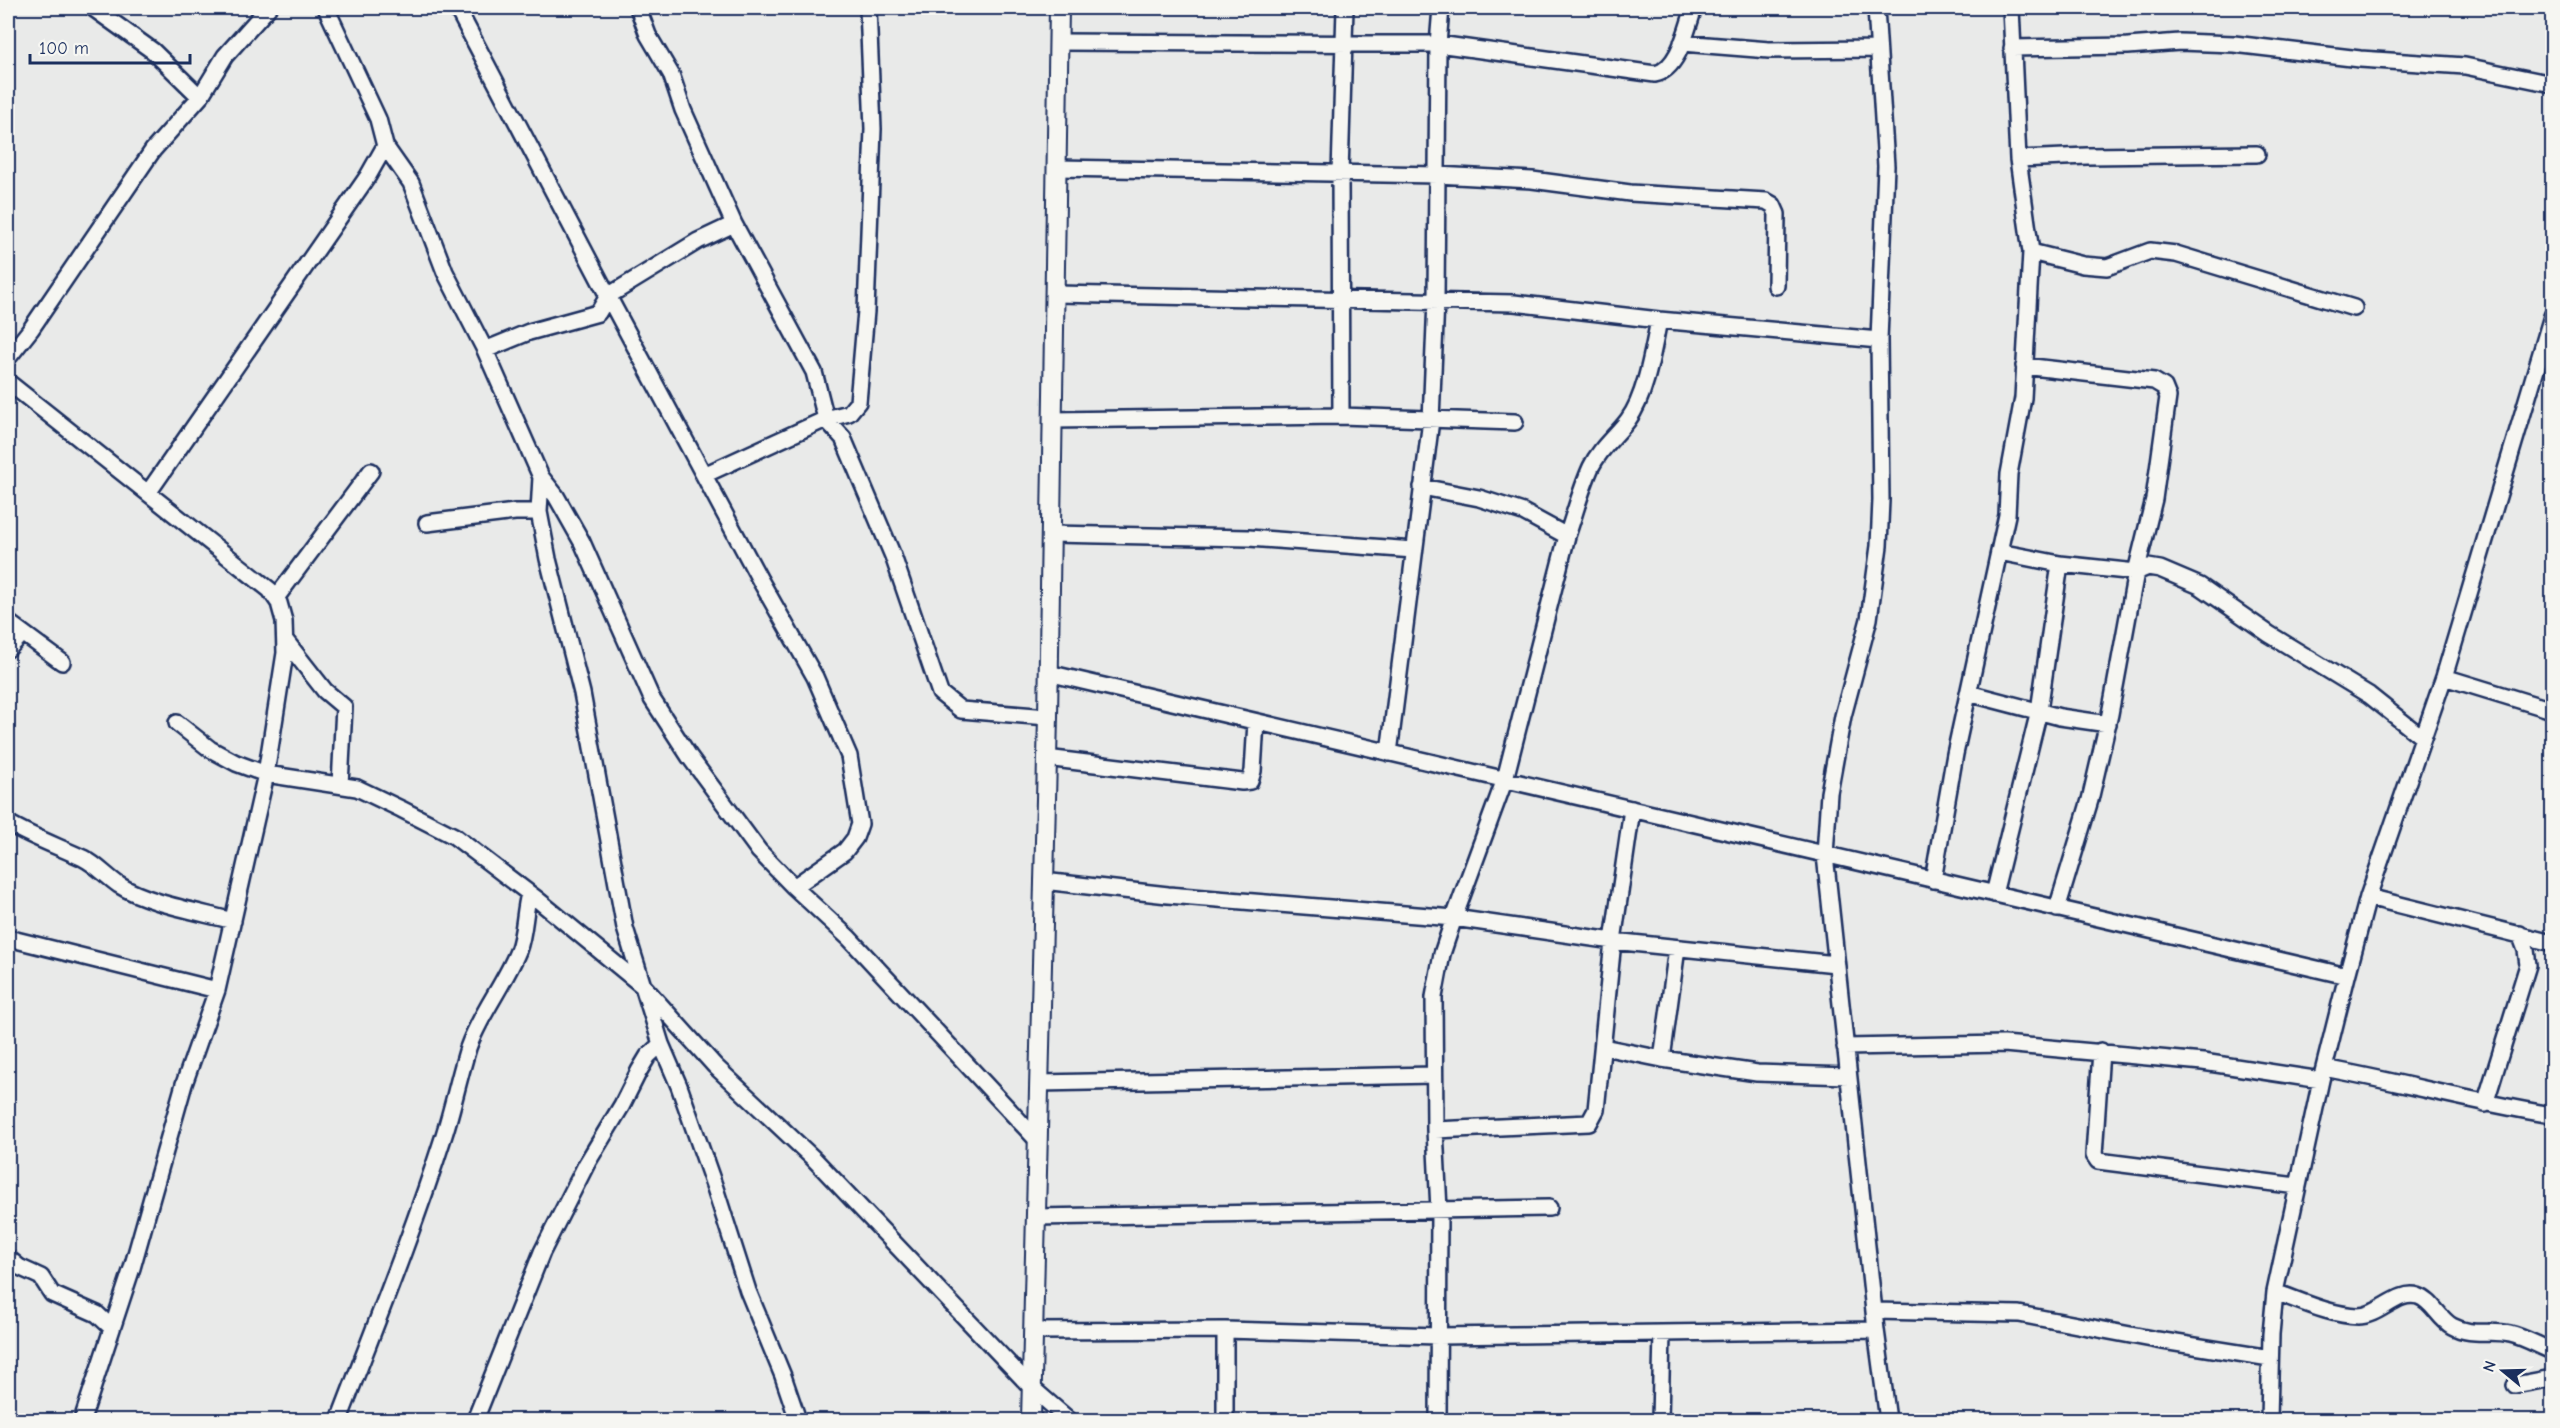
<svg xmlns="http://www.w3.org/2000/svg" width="2560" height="1428" font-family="'Comic Neue',sans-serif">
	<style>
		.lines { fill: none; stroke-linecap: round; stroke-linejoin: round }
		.minor-casing { stroke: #1b2f5e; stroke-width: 20 }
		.major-casing { stroke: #1b2f5e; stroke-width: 22 }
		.minor { stroke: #f6f6f2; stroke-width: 15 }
		.major { stroke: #f6f6f2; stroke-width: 18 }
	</style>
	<rect width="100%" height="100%" fill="#e9eae9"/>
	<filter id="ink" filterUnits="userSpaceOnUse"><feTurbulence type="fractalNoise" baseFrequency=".0167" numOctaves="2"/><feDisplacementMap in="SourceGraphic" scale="12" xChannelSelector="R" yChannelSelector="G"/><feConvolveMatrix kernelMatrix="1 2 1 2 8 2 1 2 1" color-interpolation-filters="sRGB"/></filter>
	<g filter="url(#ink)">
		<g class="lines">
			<g class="minor-casing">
				<path id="minor" d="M93,8L153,51L200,97
					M326,8L378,119L385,146L411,183L445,272L485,350
					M457,8L608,296L598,313L529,332L485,350L541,477L556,496L582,542L652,699L689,756L759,851L794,887L849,938L1038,1141
					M638,8L648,35L671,74L683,110L734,224
					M1876,8L1886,166L1879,340L1881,500L1879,546L1869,619L1843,716L1829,793L1825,855L1876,1330L1888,1420
					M1059,42L1438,44L1655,74C1679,69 1687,28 1694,8
					M1682,43L1769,50L1877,49
					M2012,48L2128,46L2180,42L2234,44L2360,59L2465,66L2552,84
					M2018,159L2087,156L2257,154
					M1058,168L1437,175L1532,180L1630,193L1766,201L1773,205L1777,214L1776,286
					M2031,252L2083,265L2107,267L2150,251L2176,254L2354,308
					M1056,294L1514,303L1659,320L1879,340
					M8,358L31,329L153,150L200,97L225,56L268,8
					M2024,366L2154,381L2164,387L2168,397L2154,499L2136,572L2110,714L2090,800L2057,909
					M8,382L270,590L279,603L284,621L285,653L266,774L217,990L184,1084L132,1268L82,1420
					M1341,416L1340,173L1345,8
					M1053,420L1341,416L1515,422
					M704,475L826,419L849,413L858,402L866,311L873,129L868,8
					M541,477L539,512L548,559L582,693L625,928L661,1044L679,1086L715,1188L748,1291L783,1376L798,1420
					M1422,487L1479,498L1523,512L1567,536L1505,779L1454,918L1442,954L1434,997L1435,1130L1439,1210L1438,1420
					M148,493L368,176L385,146
					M427,523L515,512H539
					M1051,534L1249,538L1414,550
					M1567,536C1575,513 1581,489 1591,467C1600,448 1616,436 1628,420C1646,396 1653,349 1659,320
					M1999,552L2060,564L2136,572L2148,567L2160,569L2200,586L2269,634L2369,695L2423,738
					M276,598L371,471
					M8,622L62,662
					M285,640L325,691L344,707L340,785
					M8,649L23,633
					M1048,673L2347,976
					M2444,677L2552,710
					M1968,693L2060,717L2108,724
					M177,723L210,749L236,763L266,774L357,788L401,809L454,836L538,900L645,988L715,1066L814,1159L1032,1388L1069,1420
					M1389,753L1431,420L1436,300L1438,44L1441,8
					M1046,758L1242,782L1250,781L1253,771L1256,722
					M8,823C32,837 57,846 83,858C97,865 106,876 119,885C147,903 200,912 233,921
					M1933,880L1955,754L2007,515L2009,474L2023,398L2031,252L2018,159L2011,8
					M1043,881L1168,895L1454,918L1613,941L1836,964
					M794,887L845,851L855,838L860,824L849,756L815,677L760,580L608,296L698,241L734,224L814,372L826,419L843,438L893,556L940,693L961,710L1048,717
					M1994,894L2039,711L2060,564
					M2368,897L2552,943
					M8,938L217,990
					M1603,1047L1662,1059L1757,1073L1848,1076
					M1845,1047L2004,1044L2203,1062L2321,1080
					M2101,1051L2094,1155L2098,1161L2297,1186
					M1662,1059L1677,948
					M2324,1068C2401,1082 2476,1103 2552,1115
					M1039,1083L1434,1075
					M2485,1104L2528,965L2526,950L2520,934
					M1435,1130L1589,1123L1596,1110L1613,941L1632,809
					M1036,1217L1549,1208
					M8,1258L19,1267L41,1277L52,1294L97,1314L112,1328
					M2275,1292C2301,1301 2330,1315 2358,1316C2380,1316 2397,1290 2418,1296C2433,1301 2438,1318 2452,1326C2472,1337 2491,1329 2510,1334C2524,1337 2539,1346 2552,1351
					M1874,1311L2019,1314L2157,1340L2270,1358
					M1225,1330V1420
					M1034,1331L1225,1330L1438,1336L1876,1330
					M2515,1385L2552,1378
					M339,1420C375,1326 413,1232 444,1135C453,1107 459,1077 468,1048C480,1014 504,985 518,951C525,933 524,913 529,894
					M475,1420L542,1252L587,1163L622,1105L639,1071L648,1056L661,1044
					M1660,1420L1662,1333
					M2269,1420L2271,1334L2275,1292L2321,1080L2347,976L2368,897L2444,677L2552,316"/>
			</g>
			<g class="major-casing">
				<path id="major" d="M1031,1420L1048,717L1059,8"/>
			</g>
			<use href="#minor" class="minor"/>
			<use href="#major" class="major"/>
		</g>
	</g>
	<rect width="2560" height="1428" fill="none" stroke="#f6f6f2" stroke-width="30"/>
	<rect x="15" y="15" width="2530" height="1398" fill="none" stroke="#1b2f5e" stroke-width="2" filter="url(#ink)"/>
	<g transform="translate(2503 1371) rotate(289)" stroke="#f6f6f2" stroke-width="4.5" paint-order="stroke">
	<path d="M0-4.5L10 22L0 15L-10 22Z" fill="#1b2f5e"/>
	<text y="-9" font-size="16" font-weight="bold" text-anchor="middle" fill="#1b2f5e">N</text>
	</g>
	<path d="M30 54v9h160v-9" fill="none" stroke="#1b2f5e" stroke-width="3"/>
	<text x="39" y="54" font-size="18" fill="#1b2f5e" stroke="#f6f6f2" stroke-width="4.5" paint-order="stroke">100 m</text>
</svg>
